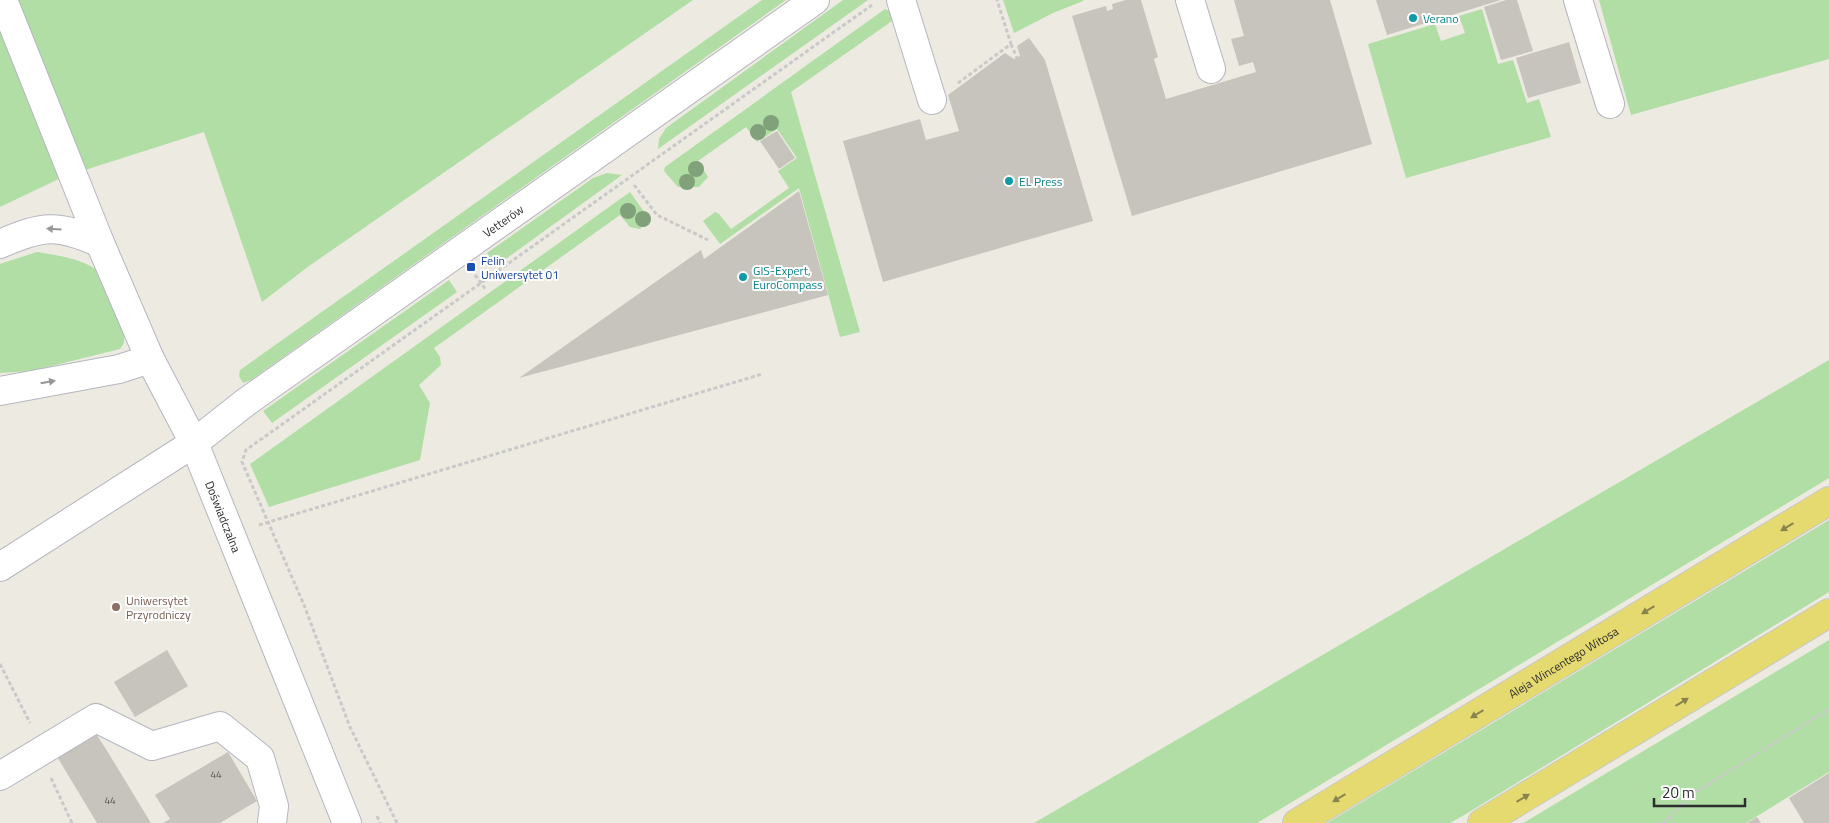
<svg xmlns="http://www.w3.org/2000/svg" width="1829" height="823" font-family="'Titillium Web',sans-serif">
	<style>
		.green { fill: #b0dea4 }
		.building { fill: #c7c4bd }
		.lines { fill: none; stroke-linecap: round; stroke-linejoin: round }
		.minor-casing { stroke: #b5b6c0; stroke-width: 30 }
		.major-casing { stroke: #c9c9c9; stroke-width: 30 }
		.path { stroke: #c9c9c9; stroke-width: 3; stroke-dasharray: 4 2.5; stroke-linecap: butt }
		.minor { stroke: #fff; stroke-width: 28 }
		.major { stroke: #e4da70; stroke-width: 28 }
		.tree { fill: #80a179 }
		.oneway { fill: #969696 }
		.oneway2 { fill: #89844f }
		.culture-dot { fill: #0f9aa8; stroke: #fff; stroke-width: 2 }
		.transit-dot { fill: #1a4fb4; stroke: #fff; stroke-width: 2 }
		.education-dot { fill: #8d6e63; stroke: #fff; stroke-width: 2 }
		.labels { text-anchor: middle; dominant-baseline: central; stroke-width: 4; stroke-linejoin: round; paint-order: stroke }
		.number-label { font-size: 10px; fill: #545452 }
		.culture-label { font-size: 12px; fill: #0d838f; stroke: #fff; text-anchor: start }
		.street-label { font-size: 12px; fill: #2e2e2e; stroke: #fff }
		.transit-label { font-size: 12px; fill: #164399; stroke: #fff; text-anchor: start }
		.education-label { font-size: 12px; fill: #785e54; stroke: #fff; text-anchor: start }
	</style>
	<rect width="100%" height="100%" fill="#edeae2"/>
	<path class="green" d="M0,0H693L309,266L262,302L204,132L63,177L0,207Z
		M762,0H786L251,380L243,383L239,376L240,370Z
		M843,0H868L658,149L659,139L666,128Z
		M1003,0H1083V1L1053,13L1014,33Z
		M1599,0H1829V59L1631,115Z
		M885,9L889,11L892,21L791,92L860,332L840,337L799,188L720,244L703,221L715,212L719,214L731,229L789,188L778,171L797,158L777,129L757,142L746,127L698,161L708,177L699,187H678L664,171L665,167Z
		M1482,9L1498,64L1513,60L1527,103L1539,99L1551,137L1406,178L1368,44L1435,24L1441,41L1465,33L1459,16Z
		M607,173L622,175L496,266L487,253L593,178Z
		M630,192L650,220L640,229L630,227L620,215L434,348L440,357L441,365L419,385L430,403L420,460L269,507L250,464Z
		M37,252C56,255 95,260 104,279C113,296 118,317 124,335V343L120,349L31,371L0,373V264Z
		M449,280L457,292L272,423L263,411Z
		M1829,360V478L1257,823H1034Z
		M1829,520V592L1466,814L1450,823H1327Z
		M1829,640V772L1746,823H1523Z"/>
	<path class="building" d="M1126,0H1141L1158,57L1154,59L1166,99L1256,72L1253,62L1239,66L1231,39L1244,36L1234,0H1330L1372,144L1132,216L1072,16L1106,6L1107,11L1113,9L1112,4Z
		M1376,0H1501L1387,35Z
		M1506,0H1517L1533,51L1501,60L1484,7Z
		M1029,38L1045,60L1093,221L883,282L843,141L920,119L926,140L959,131L948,95L1005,53L1014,59L1020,56L1017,46Z
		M1569,42L1581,83L1528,98L1516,58Z
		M777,131L795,158L779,169L760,141Z
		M799,191L828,295L519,378L701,250L704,259Z
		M167,650L188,686L135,717L114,682Z
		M95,732L109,754L151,823H97L56,755Z
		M228,752L257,801L220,823H163L170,819L155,795Z
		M1829,773V823H1804L1789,798Z
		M1757,817L1761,823H1747Z"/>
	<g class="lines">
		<g class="minor-casing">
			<g id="minor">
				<path id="s1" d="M3,0L100,243L150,359L194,443L347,823"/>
				<path d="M901,0L932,100"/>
				<path d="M1190,0L1211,69"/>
				<path d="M1578,0L1610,104"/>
				<path d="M0,244C43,225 58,224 100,243"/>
				<path d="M0,391L119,369L150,359"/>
				<path id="s2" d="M0,567L194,443L246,402L815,0"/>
				<path d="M0,776L96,718L152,746L220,726L260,758L274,806L272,823"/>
			</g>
		</g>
		<g class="major-casing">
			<g id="major">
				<path id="s3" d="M1297,823L1829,501"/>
				<path d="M1482,823L1829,613"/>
			</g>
		</g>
		<path class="path" d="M1011,44L1017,58
			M958,83L1011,44L997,0
			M634,185L657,215L708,240
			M475,275L486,290
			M259,525L762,374
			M0,664L30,723
			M51,778L72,823
			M377,816L380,823
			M397,823L350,727L304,605L242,462L246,450L872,5
			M1663,823L1696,792L1829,709"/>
		<use href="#minor" class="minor"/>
		<use href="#major" class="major"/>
	</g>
	<g class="tree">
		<circle cx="771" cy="123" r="8"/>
		<circle cx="758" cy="132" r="8"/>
		<circle cx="696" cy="169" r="8"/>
		<circle cx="687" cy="182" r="8"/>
		<circle cx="628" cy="211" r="8"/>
		<circle cx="643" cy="219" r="8"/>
	</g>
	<defs><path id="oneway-solid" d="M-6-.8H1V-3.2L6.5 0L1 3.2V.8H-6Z" transform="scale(1.25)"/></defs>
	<g class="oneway">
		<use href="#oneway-solid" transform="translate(54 229) rotate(-176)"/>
		<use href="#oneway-solid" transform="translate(48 382) rotate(-10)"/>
	</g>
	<g class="oneway2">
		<use href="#oneway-solid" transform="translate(1787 527) rotate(149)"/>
		<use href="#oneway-solid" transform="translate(1648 610) rotate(149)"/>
		<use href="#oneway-solid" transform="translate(1682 702) rotate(-31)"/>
		<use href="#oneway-solid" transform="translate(1477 714) rotate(149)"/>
		<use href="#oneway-solid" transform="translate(1339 798) rotate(149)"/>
		<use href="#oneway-solid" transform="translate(1523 798) rotate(-31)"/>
	</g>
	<g class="culture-dot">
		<circle cx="1413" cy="18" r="5"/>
		<circle cx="1009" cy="181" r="5"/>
		<circle cx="743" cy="277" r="5"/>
	</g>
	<rect class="transit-dot" x="466" y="262" width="10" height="10" rx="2.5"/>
	<circle class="education-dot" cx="116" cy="607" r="5"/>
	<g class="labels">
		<g class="number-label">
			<text x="216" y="774">44</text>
			<text x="110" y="800">44</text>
		</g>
		<g class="culture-label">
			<text x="1423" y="18">Verano</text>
			<text x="1019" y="181">EL Press</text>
			<text x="753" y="270">GIS-Expert,<tspan x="753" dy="14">EuroCompass</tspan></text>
		</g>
		<g class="street-label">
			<text stroke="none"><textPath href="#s2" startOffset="611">Vetterów</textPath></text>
			<text stroke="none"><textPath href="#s1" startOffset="562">Doświadczalna</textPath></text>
			<text stroke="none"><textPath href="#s3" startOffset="311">Aleja Wincentego Witosa</textPath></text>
		</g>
		<g class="transit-label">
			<text x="481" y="260">Felin<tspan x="481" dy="14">Uniwersytet 01</tspan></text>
		</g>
		<g class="education-label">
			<text x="126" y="600">Uniwersytet<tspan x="126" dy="14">Przyrodniczy</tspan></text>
		</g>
	</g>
	<path d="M1654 798v8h91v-8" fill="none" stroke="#2e2e2e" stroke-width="2.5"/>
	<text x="1662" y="798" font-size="15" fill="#2e2e2e" stroke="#ffffff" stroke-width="4" paint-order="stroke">20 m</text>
</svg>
